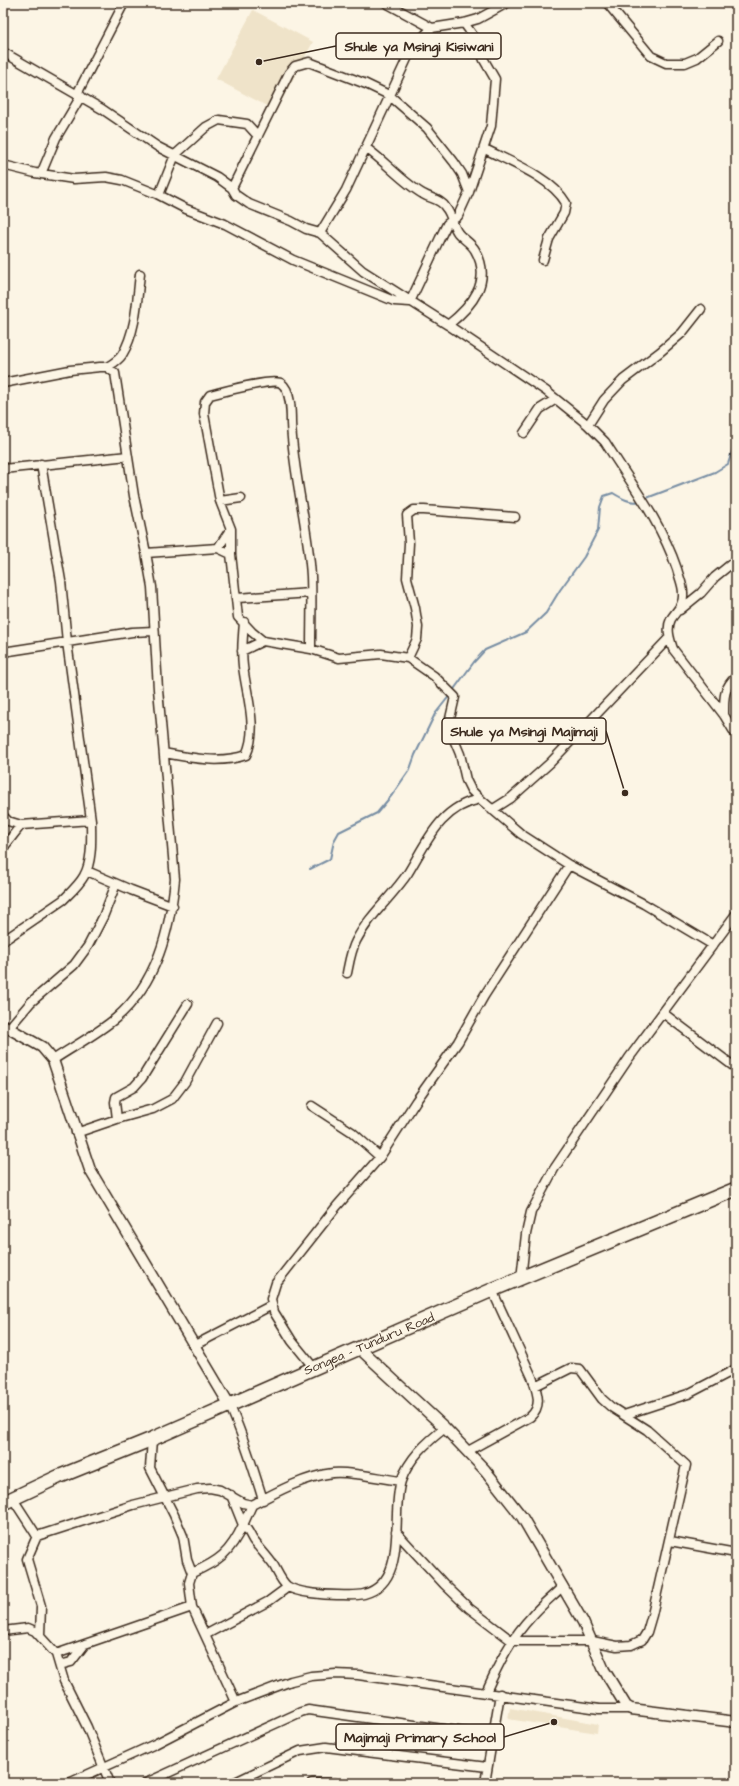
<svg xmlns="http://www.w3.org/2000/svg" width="739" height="1786" font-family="'Architects Daughter',sans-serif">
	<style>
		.built { fill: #efe3c9 }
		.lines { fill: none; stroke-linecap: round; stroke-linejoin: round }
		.stream { stroke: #788ea4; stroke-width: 2 }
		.minor-casing { stroke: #3b2a1e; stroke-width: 11 }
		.tertiary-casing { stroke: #3b2a1e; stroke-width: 13 }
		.trunk-casing { stroke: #3b2a1e; stroke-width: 16 }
		.minor { stroke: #fcf5e5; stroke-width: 8 }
		.tertiary { stroke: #fcf5e5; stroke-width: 10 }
		.trunk { stroke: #fcf5e5; stroke-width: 13 }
		.labels { text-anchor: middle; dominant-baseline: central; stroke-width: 3; stroke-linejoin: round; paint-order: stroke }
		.street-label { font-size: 13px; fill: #3b2a1e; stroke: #fcf5e5 }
		.leader { fill: none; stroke: #3b2a1e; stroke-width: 1.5 }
		.callout-dot { fill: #3b2a1e; stroke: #fcf5e5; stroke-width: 1.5 }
		.callout { fill: #fcf5e5; stroke: #3b2a1e; stroke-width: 1.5 }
		.callout-label { font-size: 14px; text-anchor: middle; font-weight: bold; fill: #3b2a1e }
	</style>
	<rect width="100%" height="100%" fill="#fcf5e5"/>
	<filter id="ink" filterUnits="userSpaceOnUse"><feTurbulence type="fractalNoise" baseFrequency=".025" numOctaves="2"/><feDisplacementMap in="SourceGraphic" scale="8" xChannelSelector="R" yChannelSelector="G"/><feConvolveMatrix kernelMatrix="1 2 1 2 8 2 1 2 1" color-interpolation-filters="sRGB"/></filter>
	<g filter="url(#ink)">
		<path class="built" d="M253,10L313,42L276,111L216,79Z
			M510,1708L598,1724L597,1733L508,1719Z"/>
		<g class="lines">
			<path class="stream" d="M644,499L715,472L728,464L736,439
				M452,692L474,662L485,650L526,632L546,613L560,590L584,557L598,530L600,507L604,496L613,493C621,498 631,504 640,501
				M310,869L330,859L334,841L339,832L377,813L392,795L410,769L415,755L435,714L450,695"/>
			<g class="minor-casing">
				<path id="minor" d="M386,3L432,28
					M607,3L651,56L666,63H685L697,58L718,41
					M3,52L102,109L158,147L217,177L232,188L236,195L249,204L291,221L306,229L320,233L363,271L448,325L546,391L588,425L605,442C631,483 661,522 677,569C679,577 683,585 683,593C684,605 677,610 671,619C666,629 670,640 673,649L724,715L736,735
					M77,94L124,3
					M366,148C386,162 402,182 423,194C431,199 441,199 446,208C452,215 452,225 458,233C463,239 471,243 475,250C493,281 472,306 448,325
					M485,149C510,162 551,177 566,203L564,213L549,239L543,260
					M3,165L35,173L74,179L106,177L122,180L157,194L186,209L225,224L293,260L394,301L410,302L440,238L447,224L458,216L469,192L491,126L495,79L484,60L477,41L464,23
					M41,174L56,138L81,96
					M232,188L289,73L295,66L309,62L366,84L389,95L427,128L454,162L462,174L469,192
					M159,195L175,155L206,127L219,120L247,124L258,136
					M320,233L346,190L412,48L432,28L464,23L478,19L507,3
					M107,367C112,364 118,361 122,355C136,332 137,301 140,274
					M3,383L70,370L100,367H107L115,373L134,496L146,553L152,587L158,689L175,879C170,930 157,983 116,1018C97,1034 74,1046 53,1060
					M588,425L604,400L623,380L660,352L682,333L701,309
					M524,433L540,409L556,399
					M3,469L128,456
					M220,501L241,498
					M218,548L230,530
					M146,553L218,548L231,554V529L220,501L204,414L205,402L210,395C221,392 275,378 281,383C291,390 291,411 291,423C293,475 308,525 311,576C312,600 311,625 311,649
					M231,554L238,617L252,632L263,641L311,649L339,658L381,654L408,658L434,676L455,697L449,723L450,730L460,754L466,780L471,790L480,799L521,834L569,865
					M237,598L311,593
					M680,610L701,593L715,577L736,560
					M242,651L263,641
					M3,652L132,632L154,631
					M408,658L417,639L418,627L415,608L407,578L409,543L407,515L414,510H424L515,517
					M724,715C724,699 723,688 736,677
					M164,753C191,758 220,764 246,755C259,728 246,694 243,666C241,651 243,637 244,622
					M492,810L511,798L550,763L669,638
					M3,816L8,821L21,825L91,820
					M3,848L21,825
					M87,871L131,890L173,906
					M3,941L63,900C70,893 79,885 84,876C93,860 91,837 91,820L67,642L61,581L41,464
					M347,973C349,963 351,950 356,941C369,915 392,897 408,873C427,842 440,807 480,799
					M663,1013L736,1068
					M9,1028L31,1002L74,965L88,946L103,917L116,884
					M312,1106L352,1132L380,1157
					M117,1119L115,1102L116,1097L134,1087L142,1078L188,1004
					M76,1133L117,1119L153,1109L172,1099L185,1082L217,1023
					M521,1279L526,1234L531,1212L554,1169L629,1058L736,914
					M195,1345L272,1305
					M314,1368L292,1341L274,1312L271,1299L276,1283L337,1206L380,1157L416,1101L458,1042L484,996L569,865L644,904L713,945
					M229,1404C243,1435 253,1467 263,1500
					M624,1415L688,1394L736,1369
					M152,1439L150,1468L174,1515L183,1536L187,1560L192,1573L189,1583L192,1607L236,1702
					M468,1451L530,1417C543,1406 537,1392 532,1377L492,1290
					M401,1481C382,1479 351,1471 333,1473C306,1476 276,1492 252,1505L243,1525C248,1529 250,1535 253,1540C260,1549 268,1557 274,1566C278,1573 281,1581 287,1586C296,1593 326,1595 337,1595C346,1595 356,1596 364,1594C410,1582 390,1514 401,1481C409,1458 427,1442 445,1428
					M13,1499L37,1536L27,1559L41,1606L40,1635
					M396,1532L444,1584L469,1608L512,1641H592L617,1646L631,1645L642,1640L647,1632L652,1615L686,1465L647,1430L611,1407L602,1399L580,1369L571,1368L535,1386
					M37,1536L133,1505L197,1489L210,1488L220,1490L243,1503L252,1505
					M670,1541L736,1553
					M192,1573C219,1561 230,1553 243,1525L231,1495
					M3,1631L28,1628L35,1631L56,1654L64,1681L87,1727L110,1783
					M205,1635L269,1601L288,1587
					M56,1654L192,1607
					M60,1665L71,1662L85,1644
					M486,1692C498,1665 511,1638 532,1616C541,1605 553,1596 563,1586
					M69,1783L155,1744L236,1702L291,1681L311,1676L336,1674L358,1675L599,1709H631
					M146,1783L301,1712L308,1710L493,1736
					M233,1783L300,1751L326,1747L487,1767
					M312,1783H335
					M485,1783L500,1694"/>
			</g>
			<g class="tertiary-casing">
				<path id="tertiary" d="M3,1025L42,1047L53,1060L90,1170L229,1404
					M360,1349L445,1428L485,1470L522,1517L583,1622L604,1670L626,1706L631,1709L736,1722"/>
			</g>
			<g class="trunk-casing">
				<path id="trunk" d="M3,1503L58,1477L152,1439L492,1290L736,1189"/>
			</g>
			<use href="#minor" class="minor"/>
			<use href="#tertiary" class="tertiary"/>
			<use href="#trunk" class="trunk"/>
		</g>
	</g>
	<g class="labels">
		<g class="street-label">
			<text transform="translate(369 1344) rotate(-23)">Songea - Tunduru Road</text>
		</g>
	</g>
	<path class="leader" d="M259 62L336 46M625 793L606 731M554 1722L504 1737"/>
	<g class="callout-dot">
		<circle cx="259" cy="62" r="4"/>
		<circle cx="625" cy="793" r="4"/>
		<circle cx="554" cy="1722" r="4"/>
	</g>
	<g class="callout">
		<rect x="336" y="33" width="165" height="26" rx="4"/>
		<rect x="442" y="718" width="164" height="26" rx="4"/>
		<rect x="336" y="1724" width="168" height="26" rx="4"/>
	</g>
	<g class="callout-label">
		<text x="419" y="51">Shule ya Msingi Kisiwani</text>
		<text x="524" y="736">Shule ya Msingi Majimaji</text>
		<text x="420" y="1742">Majimaji Primary School</text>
	</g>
	<rect width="739" height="1786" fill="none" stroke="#fcf5e5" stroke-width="16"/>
	<rect x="8" y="8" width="723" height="1770" fill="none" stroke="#3b2a1e" stroke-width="1.5" filter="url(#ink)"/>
</svg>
